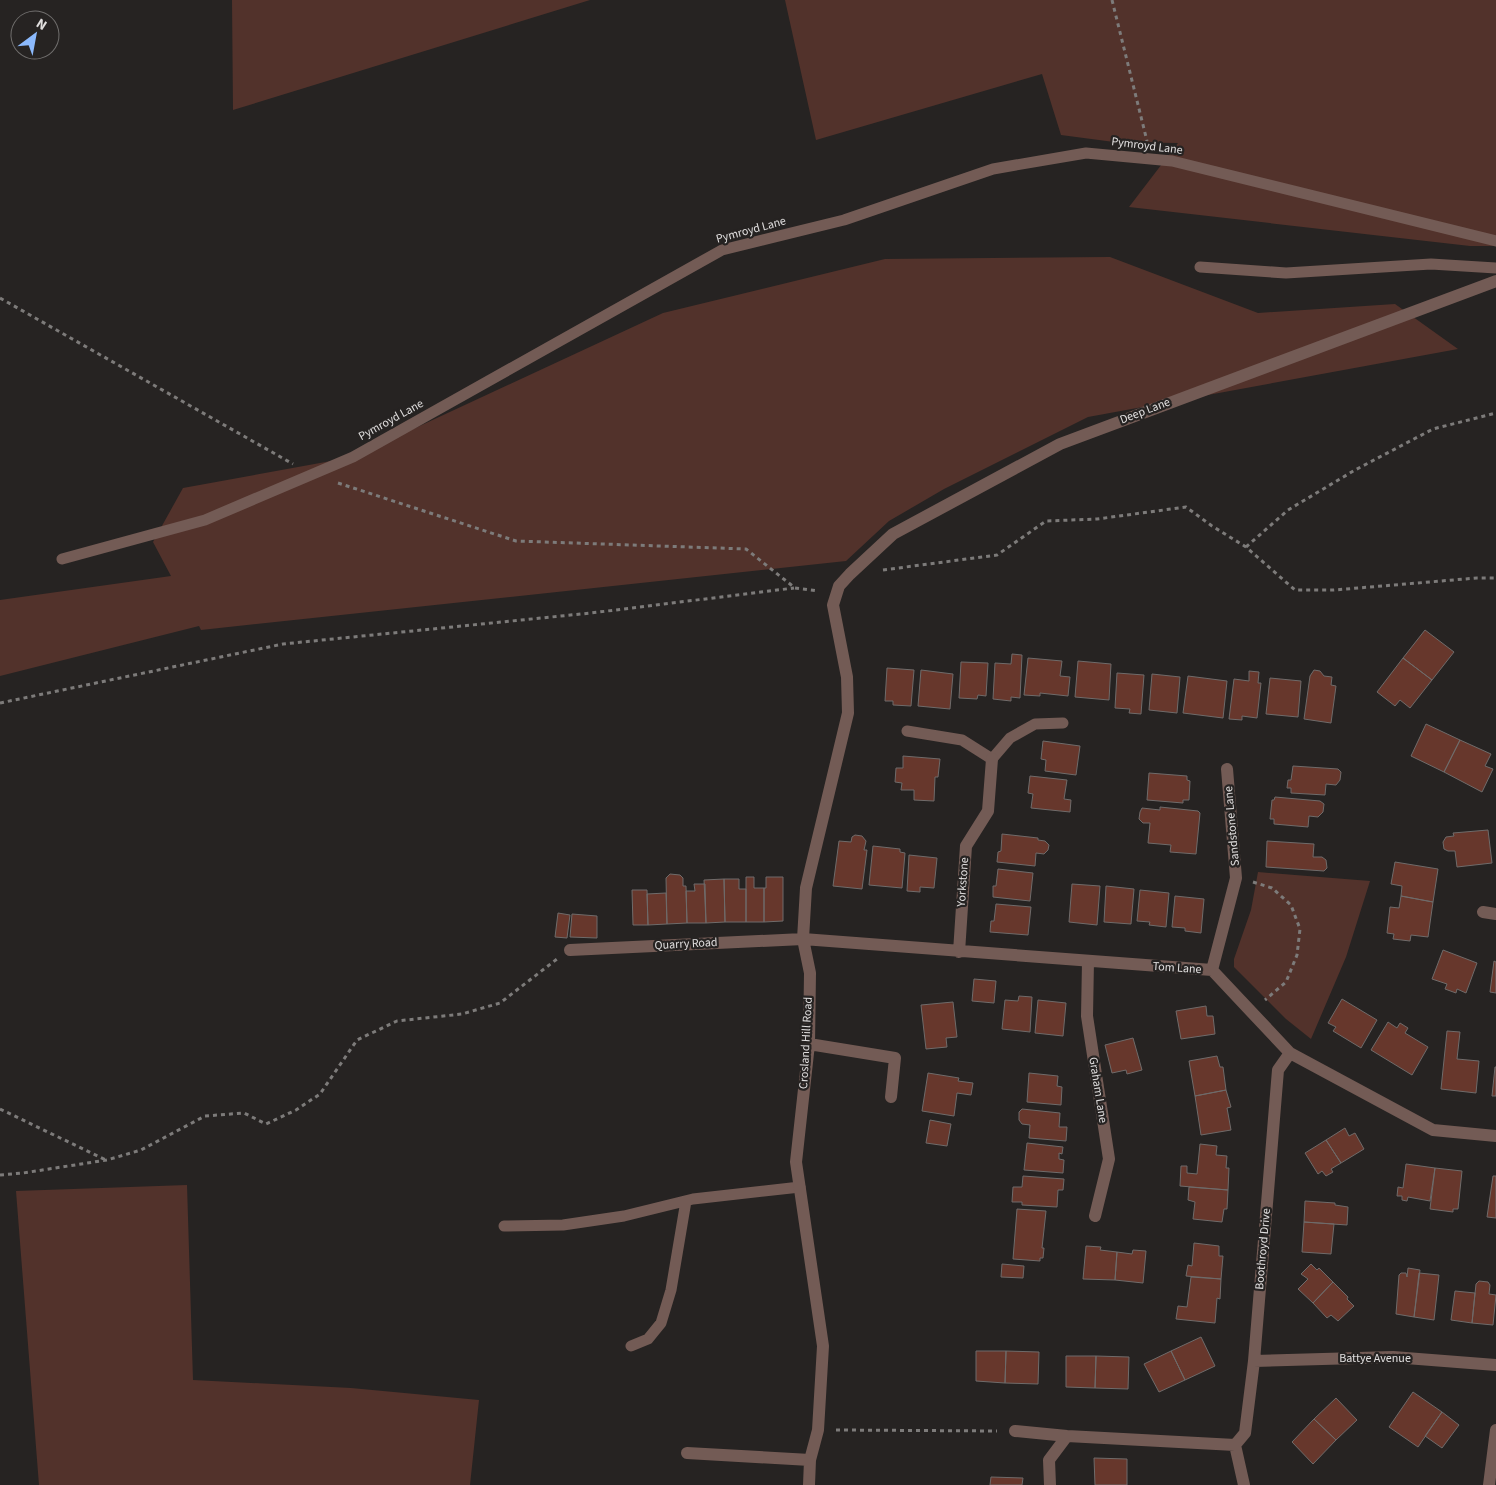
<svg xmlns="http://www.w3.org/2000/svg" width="1496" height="1485" font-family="'Source Sans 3',sans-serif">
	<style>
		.green { fill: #52322b }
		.building { fill: #67372c; stroke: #6f6b6a }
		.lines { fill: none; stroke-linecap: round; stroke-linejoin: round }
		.path { stroke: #7d7b7a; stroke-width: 3; stroke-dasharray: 4 4; stroke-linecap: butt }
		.service { stroke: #735b55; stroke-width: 11 }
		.minor { stroke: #735b55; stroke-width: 12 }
		.labels { text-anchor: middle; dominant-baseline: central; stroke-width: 4.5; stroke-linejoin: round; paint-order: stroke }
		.street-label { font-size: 12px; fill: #e0dede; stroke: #262322 }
	</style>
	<rect width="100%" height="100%" fill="#262322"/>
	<path class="green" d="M232,0H590L233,110Z
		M785,0H1496V246H1470L1129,207L1178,143L1114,142L1061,135L1042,74L816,140Z
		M1110,257L1258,313L1395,304L1458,349L1088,417L944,489L889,521L846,561L201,630L199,626L0,676V600L171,576L153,542L183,488L353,457L663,313L885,259Z
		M1258,872L1370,881L1346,957L1311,1039L1286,1019L1234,967V959L1251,910Z
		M187,1185L193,1380L351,1388L479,1400L470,1485H39L16,1191Z"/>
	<path class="building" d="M1425,630L1454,652L1432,680L1403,658Z
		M1012,654L1022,655L1020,698L1011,697V701L993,699L995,663L1011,664Z
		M1028,658L1062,661L1060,676L1070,677L1068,696L1040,693V696L1024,695Z
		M1403,658L1432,680L1410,708L1400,700L1395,706L1377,692Z
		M1078,661L1111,664L1109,700L1075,697Z
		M961,662L988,663L986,696L978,695L977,699L959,698Z
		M887,668L914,670L911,706L893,705V701H885Z
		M921,670L953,674L950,709L918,706Z
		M1314,670L1320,671L1324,676L1332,677L1331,685L1336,686L1331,723L1304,719L1310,676Z
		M1249,671L1259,672L1258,683H1261L1257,718L1242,716V720L1229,719L1234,679L1249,681Z
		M1117,673L1144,675L1141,714L1129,713L1130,709L1115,708Z
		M1152,674L1180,677L1177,713L1149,710Z
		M1188,676L1227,681L1223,718L1183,713Z
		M1270,678L1301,681L1298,717L1266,714Z
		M1426,724L1460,740L1444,772L1411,756Z
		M1460,740L1491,754L1485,766L1493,769L1482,792L1444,772Z
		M1043,741L1080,746L1076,775L1045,771L1046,760L1041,759Z
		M903,756L940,759L938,777H935L934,801L914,800V790H901L902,783L895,782L896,768H903Z
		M1293,766L1338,769L1341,772L1340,780L1336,785L1326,784L1325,795L1291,793V788H1287L1288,780H1291Z
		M1149,773L1187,776V780L1190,781L1189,800H1183V803L1147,800Z
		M1030,776L1067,780L1064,799L1071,800L1070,812L1031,808L1033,794L1028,793Z
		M1275,797L1320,801L1324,804L1323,812L1318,817L1309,816L1308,827L1274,824V819H1270L1272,800H1274Z
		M1160,807L1198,811L1200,813L1196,854L1170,852L1171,845L1148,843L1150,823H1143L1139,819L1140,812L1142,808L1160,810Z
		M1488,830L1492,863L1457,867L1455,851H1448L1444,849L1443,842L1446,837L1454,836L1453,833Z
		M1002,834L1038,838V840L1045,841L1049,845L1048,850L1044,854L1036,853L1035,866L997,862L998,852L1001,851Z
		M855,835L862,836L866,841L864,850H867L862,889L833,886L839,841L851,842L852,837Z
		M1267,841L1314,844L1313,857H1322L1326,860L1327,868L1324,871L1266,867Z
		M873,846L900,849V852L905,853L902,888L869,885Z
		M909,855L937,858L934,888L920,887V892L907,891Z
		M1395,862L1438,869L1433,902L1401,896L1402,886L1391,884Z
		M998,869L1033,873L1030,901L993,897V886H996Z
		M670,874L680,875L683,878V886H686L687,923L667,924L666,878Z
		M746,877H754V888H764V922H746Z
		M766,877H783V921L764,922V888H766Z
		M724,879H739V889H746V922H725Z
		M724,879L725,922L706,923L704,880Z
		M694,884H705L706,923H687L686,891H695Z
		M1072,884L1100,886L1097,925L1069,922Z
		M1106,886L1134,889L1131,924L1104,922Z
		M632,890H647L648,925H633Z
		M1140,890L1169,893L1166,927L1149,925L1150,922L1137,921Z
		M666,893L667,924L648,925L647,894Z
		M1175,896L1204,899L1201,933L1185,931V928L1172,927Z
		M1401,896L1433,902L1428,937L1411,935L1410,941L1393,939L1394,934L1387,933L1390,907L1399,908Z
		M996,904L1031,907L1028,935L990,932L991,921H994Z
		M558,913L570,915L567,938L555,937Z
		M572,914L597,916V938L570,937Z
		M1443,950L1477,963L1466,993L1457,989L1456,993L1445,989L1447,984L1432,979Z
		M1494,961L1496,962V993L1490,992Z
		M974,979L996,981L994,1003L972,1001Z
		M1019,996L1032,997L1030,1032L1002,1029L1005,1000L1018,1001Z
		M1342,999L1377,1020L1361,1048L1333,1031L1336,1027L1328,1023Z
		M1038,1000L1066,1003L1063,1036L1035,1033Z
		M953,1002L957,1037L946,1038L947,1047L926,1049L921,1005Z
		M1206,1006L1207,1016H1213L1215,1034L1181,1039L1176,1011Z
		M1388,1022L1397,1028L1400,1023L1408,1028L1405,1033L1428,1047L1412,1075L1371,1050Z
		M1447,1031L1460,1032L1457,1059L1479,1061L1476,1093L1441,1089Z
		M1133,1038L1142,1070L1127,1074L1126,1070L1112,1073L1105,1045Z
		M1217,1056L1220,1067H1223L1226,1090L1195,1096L1189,1061Z
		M1495,1067H1496V1096H1492Z
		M928,1073L959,1078L958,1081L973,1083L971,1095L957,1093L954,1116L922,1111Z
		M1029,1073L1058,1076L1057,1086L1062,1087L1061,1105L1027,1102Z
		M1226,1090L1231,1107L1227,1108L1231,1130L1201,1135L1195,1096Z
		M1022,1109L1060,1113L1059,1127H1067L1066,1141L1029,1138L1030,1125L1022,1124L1019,1120V1112Z
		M930,1120L951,1124L947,1146L926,1143Z
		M1345,1128L1349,1136L1355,1133L1364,1149L1341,1163L1326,1140Z
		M1326,1140L1341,1163L1331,1169L1333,1172L1326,1176L1322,1171L1318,1174L1305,1153Z
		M1027,1143L1063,1147L1062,1154L1059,1153V1159L1064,1160L1063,1173L1024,1170Z
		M1200,1144L1217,1146L1216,1155L1227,1156L1226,1168H1229L1228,1190L1180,1186L1181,1166H1187V1173L1197,1174Z
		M1406,1164L1435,1168L1430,1201L1408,1197L1407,1201L1402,1200V1196H1397L1398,1187L1403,1188Z
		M1435,1168L1462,1171L1458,1209H1453V1212L1430,1209Z
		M1023,1176L1064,1179L1063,1190H1058L1057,1207L1022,1205V1202H1012L1013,1187H1022Z
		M1493,1176H1496V1218L1487,1217Z
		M1189,1187L1228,1190L1227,1209H1224L1222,1222L1193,1219L1195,1202L1188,1200Z
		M1305,1201L1335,1203V1205L1348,1207L1347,1225L1304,1222Z
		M1017,1209L1046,1211L1042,1248H1044L1043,1258H1040V1261L1013,1259Z
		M1304,1222L1334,1224L1331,1254L1302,1252Z
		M1194,1243L1219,1246V1256H1223L1221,1279L1186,1276L1188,1265L1192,1266Z
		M1086,1246L1101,1247L1100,1250L1117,1252L1115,1280L1083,1279Z
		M1133,1250L1146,1251L1143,1283L1115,1280L1117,1252L1132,1254Z
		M1002,1264L1024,1266L1023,1278L1001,1277Z
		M1311,1264L1317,1270L1319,1268L1333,1282L1313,1303L1298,1289L1308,1279L1301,1274Z
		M1408,1268L1420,1270L1414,1317L1396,1314L1399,1275L1401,1273H1406L1407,1277Z
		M1419,1273L1439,1275L1434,1320L1414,1317Z
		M1191,1277L1221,1279L1220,1299L1217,1298L1215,1323L1176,1319L1178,1306L1187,1307Z
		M1479,1281L1488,1282L1490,1285L1489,1294L1496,1295L1493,1325L1472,1323L1476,1284Z
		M1333,1282L1348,1297L1347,1299L1354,1306L1338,1321L1331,1315L1327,1318L1313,1303Z
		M1455,1291L1475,1293L1472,1323L1451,1320Z
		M1201,1337L1215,1366L1185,1380L1171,1351Z
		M976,1351H1006L1005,1383L976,1381Z
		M1006,1351L1039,1352L1038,1384L1005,1383Z
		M1171,1351L1185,1380L1159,1392L1144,1364Z
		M1066,1356H1096L1095,1388L1066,1387Z
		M1096,1356L1129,1357L1128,1389L1095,1388Z
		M1413,1392L1442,1412L1418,1447L1389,1427Z
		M1336,1398L1357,1420L1336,1440L1314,1419Z
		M1442,1412L1459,1425L1442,1448L1425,1436Z
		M1314,1419L1336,1440L1313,1464L1292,1442Z
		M1094,1458L1127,1459V1485H1095Z
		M991,1477L1023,1478L1022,1485H990Z"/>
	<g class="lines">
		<path class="path" d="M1112,0L1147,141
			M0,298L293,464
			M338,483L516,541L746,549L795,588L818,591
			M1246,547L1288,510L1355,470L1433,429L1496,413
			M883,570L997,555L1046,521L1097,519L1186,507L1212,526L1246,547L1295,590H1334L1477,578H1496
			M0,703L283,644L591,613L794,588
			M1253,882L1272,888L1291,905L1300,929L1297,955L1286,982L1265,1000
			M0,1109L106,1160
			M0,1175L23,1173L107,1160L141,1150L205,1116L244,1113L266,1124L296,1110L320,1094L357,1040L397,1021L462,1014L500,1003L557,959
			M836,1430L997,1431"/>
		<path class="service" d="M1200,267L1286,273L1431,264L1496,268
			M62,559L205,520L353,457L722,250L844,220L993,169L1086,153L1172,161L1496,241
			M907,731L962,740L992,759L1010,738L1035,724L1063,723
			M504,1226L563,1225L624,1216L693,1199L800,1187
			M631,1346L648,1339L661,1323L671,1290L686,1201"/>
		<path class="minor" d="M1483,912L1496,914
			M570,950L803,939L1212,970L1290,1053L1433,1130L1496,1136
			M959,952L966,846L988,811L992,759
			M1088,961L1087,1016L1109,1159L1095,1216
			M1212,970L1236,878L1227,769
			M809,1044L895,1058L891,1097
			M1254,1361L1393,1357L1496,1365
			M1015,1431L1067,1436L1235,1445
			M687,1453L810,1460
			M809,1485L810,1460L818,1430L823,1346L796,1162L809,1044L810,973L803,939L806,888L848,713L847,677L833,605L839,586L850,574L893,534L1060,444L1496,281
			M1050,1485L1049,1460L1067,1436
			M1244,1485L1235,1445L1245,1433L1254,1361L1278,1070L1290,1053
			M1489,1485L1496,1430"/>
	</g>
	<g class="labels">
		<g class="street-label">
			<text transform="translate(1147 146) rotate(7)">Pymroyd Lane</text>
			<text transform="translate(751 230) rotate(-15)">Pymroyd Lane</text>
			<text transform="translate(1145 411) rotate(-21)">Deep Lane</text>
			<text transform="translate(391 420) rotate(-29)">Pymroyd Lane</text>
			<text transform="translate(1232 826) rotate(-95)">Sandstone Lane</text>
			<text transform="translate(963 882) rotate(-86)">Yorkstone</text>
			<text transform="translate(686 944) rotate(-3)">Quarry Road</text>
			<text transform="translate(1177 968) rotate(4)">Tom Lane</text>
			<text transform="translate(806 1043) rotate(-87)">Crosland Hill Road</text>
			<text transform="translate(1098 1090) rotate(81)">Graham Lane</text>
			<text transform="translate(1263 1249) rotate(-85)">Boothroyd Drive</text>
			<text x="1375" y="1358">Battye Avenue</text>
		</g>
	</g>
	<g transform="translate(35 35) rotate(32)"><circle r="24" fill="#262322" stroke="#706e6d"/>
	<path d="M0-4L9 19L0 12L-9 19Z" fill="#8bb9fc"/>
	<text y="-8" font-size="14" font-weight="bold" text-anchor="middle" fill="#e0dede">N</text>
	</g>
</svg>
